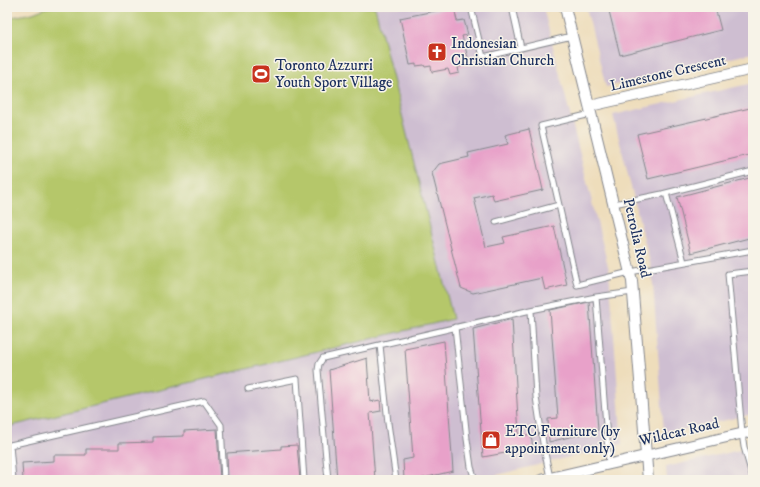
<svg xmlns="http://www.w3.org/2000/svg" width="760" height="487" font-family="'IM FELL DW Pica',serif">
	<style>
		.industrial { fill: #cebed1 }
		.green { fill: #b5c76a; stroke: #687b64 }
		.building { fill: #e8a1c9 }
		.lines { fill: none; stroke-linecap: round; stroke-linejoin: round }
		.lane-casing { stroke: #84868c; stroke-width: 7 }
		.street-casing { stroke: #84868c; stroke-width: 12 }
		.lane { stroke: #fff; stroke-width: 5 }
		.street { stroke: #fff; stroke-width: 10 }
		.labels { text-anchor: middle; dominant-baseline: central; stroke-width: 3; stroke-linejoin: round; paint-order: stroke }
		.poi-label { font-size: 15px; fill: #1b2f5e; stroke: #f7f3e8; text-anchor: start }
		.street-label { font-size: 15px; fill: #1b2f5e; stroke: #f7f3e8 }
	</style>
	<rect width="100%" height="100%" fill="#f7f3e8"/>
	<filter id="ink" filterUnits="userSpaceOnUse"><feTurbulence type="fractalNoise" baseFrequency=".025" numOctaves="2"/><feDisplacementMap in="SourceGraphic" scale="8" xChannelSelector="R" yChannelSelector="G"/><feConvolveMatrix kernelMatrix="1 2 1 2 8 2 1 2 1" color-interpolation-filters="sRGB"/></filter>
	<filter id="wash" filterUnits="userSpaceOnUse"><feTurbulence type="fractalNoise" baseFrequency=".012" numOctaves="4" result="noise"/><feDisplacementMap in="SourceGraphic" scale="16" xChannelSelector="R" yChannelSelector="G"/><feGaussianBlur stdDeviation="0.9" result="paint"/><feColorMatrix in="noise" values="0 0 0 0 0 0 0 0 0 0 0 0 0 0 0 0 0 1.4 0 .05"/><feComposite in="paint" operator="in"/></filter>
	<g filter="url(#wash)">
		<rect width="100%" height="100%" fill="#edb"/>
		<path class="industrial" d="M375,7H543L609,270L622,444L477,480H7V427L453,319Z
			M586,7H753V53L606,87Z
			M753,83V414L664,434L652,271L613,115Z
			M753,447V480H667L666,467Z"/>
		<path class="green" d="M48,7H151L152,8L156,7H375L453,319L7,427V18L33,13Z"/>
		<g id="blocks">
			<path class="building" d="M454,7L457,21L464,20L468,35L462,36L470,65L458,67L459,73L450,75L448,69L432,72L431,66L425,67L424,65L416,66V64L410,65L400,18Z
				M608,7H715L721,30L620,55Z
				M750,108L753,120V154L648,179L637,134Z
				M529,129L543,190L494,201L492,194L474,198L486,247L505,243L503,237L554,226L567,285L545,290L542,278L473,293L461,288L432,173L439,164L469,157L468,153L508,144L505,135Z
				M753,177V237L691,253L677,197Z
				M589,302L598,430L549,442L548,419L558,418L550,310Z
				M512,319L519,435H531L533,448L483,457L473,329Z
				M444,341L453,471L415,480H404L403,460L413,458L405,349Z
				M367,358L370,402L380,400L381,411L370,413L375,480H337L329,370Z
				M217,429L220,480H23L22,463L54,461V455H86V449H119V443L153,442V437L184,436V431Z
				M297,445L300,480H228L227,453L281,449V446Z"/>
		</g>
	</g>
	<g filter="url(#ink)">
		<use href="#blocks" fill-opacity="0" stroke="#84868c" stroke-width="1"/>
		<g class="lines">
			<g class="lane-casing">
				<path id="lane" d="M471,7L483,57L572,36
					M512,7L521,48
					M666,193L684,262
					M614,204L662,194L753,171
					M559,205L541,126L591,114
					M496,222L559,205L577,285L630,272L753,250
					M753,271L728,274L742,433L744,447L753,478
					M596,297L609,464
					M531,310L536,397L543,443L550,478
					M455,327L467,439L471,467L475,480
					M380,345L388,423L396,480
					M248,389L297,379L304,480
					M13,480L10,445L204,401L221,425L224,480
					M328,480L318,370L319,364L323,358L531,310L596,297L633,292"/>
			</g>
			<g class="street-casing">
				<path id="street" d="M565,7L632,281L648,480
					M590,106L753,69
					M541,480L753,431"/>
			</g>
			<use href="#lane" class="lane"/>
			<use href="#street" class="street"/>
		</g>
	</g>
	<defs>
		<g id="church-square" transform="scale(1)"><rect x="-9" y="-9" width="18" height="18" rx="4" fill="#c8321e" stroke="#f7f3e8"/><path d="M-1.2-6h2.4v3.5h3.3v2.4h-3.3V6h-2.4V-.1h-3.3v-2.4h3.3Z" fill="#fff"/></g>
		<g id="stadium-square" transform="scale(1)"><rect x="-9" y="-9" width="18" height="18" rx="4" fill="#c8321e" stroke="#f7f3e8"/><path d="M0-5a6.5 5 0 1 0 0 10a6.5 5 0 1 0 0-10ZM-3.5-1.8h7v3.6h-7Z" fill="#fff"/></g>
		<g id="shop-square" transform="scale(1)"><rect x="-9" y="-9" width="18" height="18" rx="4" fill="#c8321e" stroke="#f7f3e8"/><path d="M-5-2.5h2.3a2.7 3.5 0 0 1 5.4 0H5L5.5 6h-11ZM-1.5-2.5h3a1.5 2.3 0 0 0-3 0Z" fill="#fff"/></g>
	</defs>
	<g fill-rule="evenodd">
		<use href="#church-square" x="437" y="52"/>
		<use href="#stadium-square" x="261" y="74"/>
		<use href="#shop-square" x="491" y="440"/>
	</g>
	<g class="labels">
		<g class="poi-label">
			<text x="451" y="43">Indonesian<tspan x="451" dy="17">Christian Church</tspan></text>
			<text x="275" y="65">Toronto Azzurri<tspan x="275" dy="17">Youth Sport Village</tspan></text>
			<text x="505" y="431">ETC Furniture (by<tspan x="505" dy="17">appointment only)</tspan></text>
		</g>
		<g class="street-label">
			<text transform="translate(668 73) rotate(-13)">Limestone Crescent</text>
			<text transform="translate(637 238) rotate(77)">Petrolia Road</text>
			<text transform="translate(679 432) rotate(-13)">Wildcat Road</text>
		</g>
	</g>
	<rect width="760" height="487" fill="none" stroke="#f7f3e8" stroke-width="24"/>
</svg>
